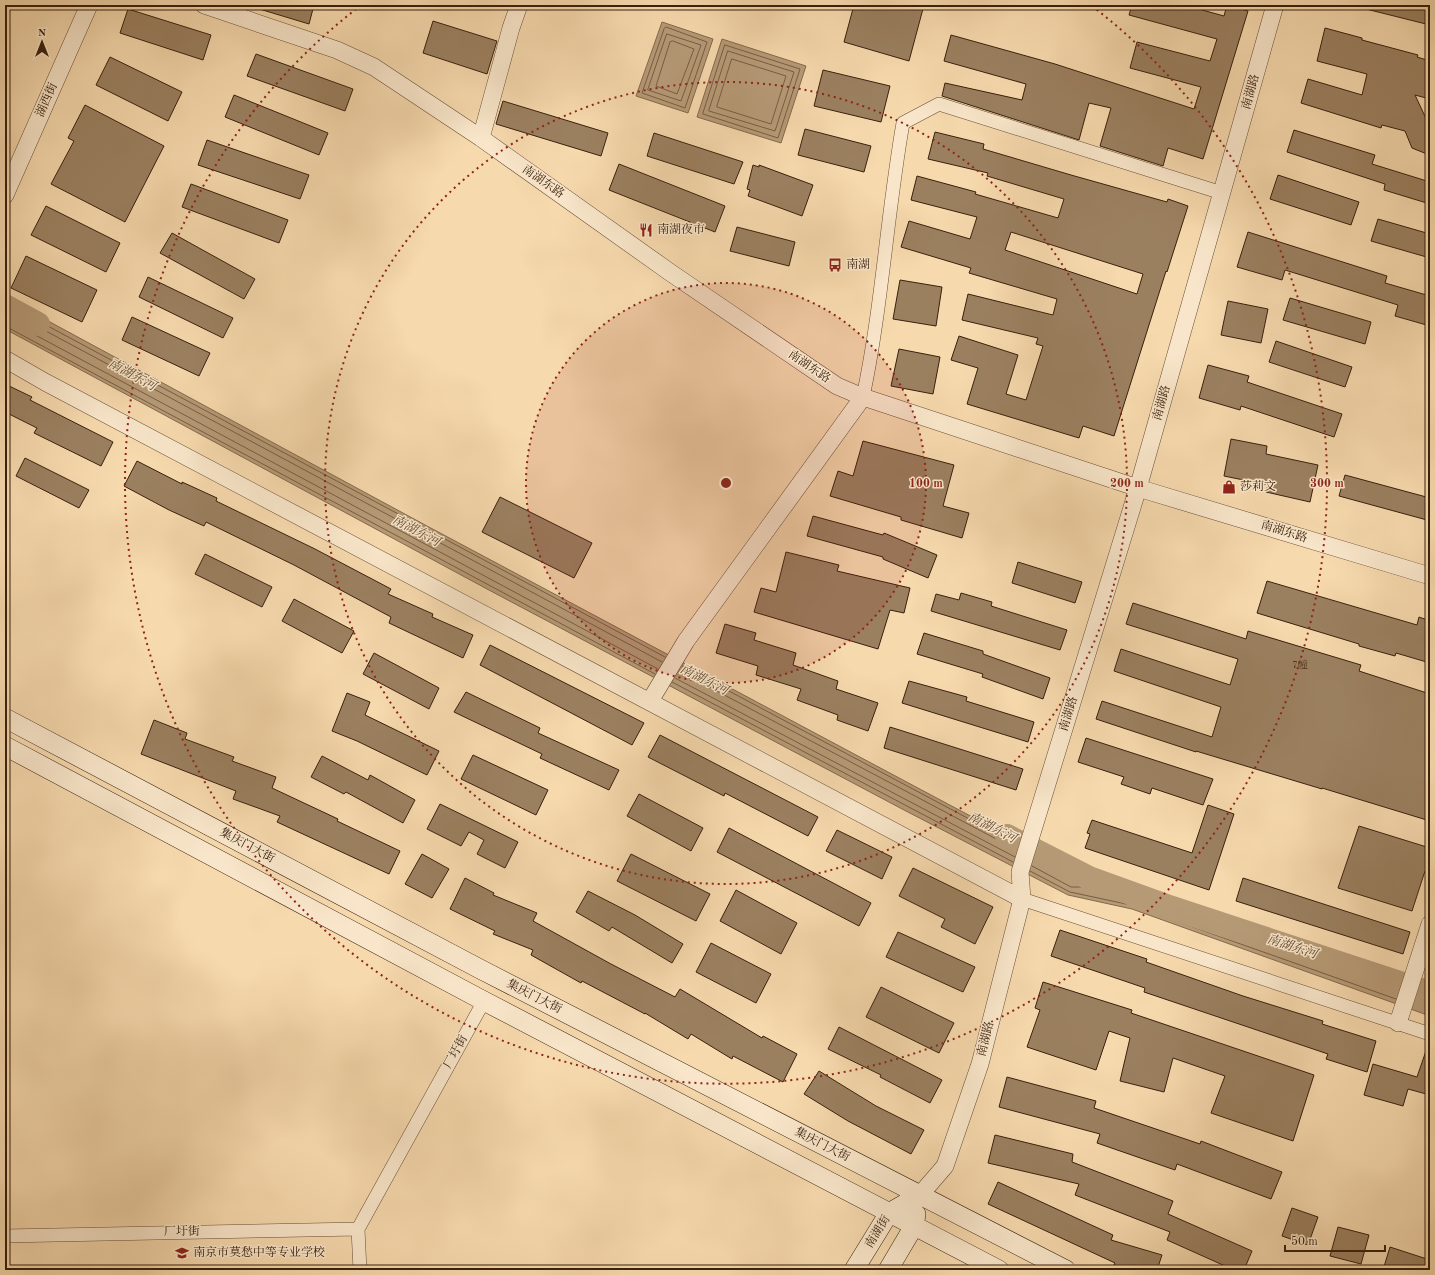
<svg xmlns="http://www.w3.org/2000/svg" width="1435" height="1275" font-family="'Old Standard TT','Noto Serif SC',serif">
	<style>
		.water { fill: #b69a76; stroke: #84694c }
		.lines { fill: none; stroke-linecap: round; stroke-linejoin: round }
		.shore { stroke: #785d41; stroke-width: 1 }
		.river { stroke: #b69a76; stroke-width: 24 }
		.building { fill: #9b8060; stroke: #39200c; fill-rule: evenodd }
		.minor-casing { stroke: #684e34; stroke-width: 14 }
		.tertiary-casing { stroke: #684e34; stroke-width: 18 }
		.secondary-casing { stroke: #39200c; stroke-width: 20 }
		.minor { stroke: #f9e6ca; stroke-width: 13 }
		.tertiary { stroke: #f9e6ca; stroke-width: 17 }
		.secondary { stroke: #f9e6ca; stroke-width: 19 }
		.ring { fill: none; stroke: #8f2418; stroke-width: 2; stroke-dasharray: 2 4 }
		.labels { text-anchor: middle; dominant-baseline: central; stroke-width: 3; stroke-linejoin: round; paint-order: stroke }
		.number-label { font-size: 10px; fill: #523821 }
		.street-label { font-size: 12px; fill: #39200c; stroke: #f9e6ca }
		.poi-label { font-size: 12px; fill: #39200c; stroke: #f9e6ca; text-anchor: start }
		.water-label { font-size: 13px; font-style: italic; fill: #654b31; stroke: #f9e6ca }
		.centre { fill: #8f2418; stroke: #f9e6ca; stroke-width: 2 }
		.ring-label { font-size: 12px; text-anchor: middle; font-weight: bold; fill: #8f2418; stroke: #f9e6ca; stroke-width: 3; stroke-linejoin: round; paint-order: stroke }
	</style>
	<rect width="100%" height="100%" fill="#f6d9ad"/>
	<filter id="stains"><feTurbulence type="fractalNoise" baseFrequency=".005" numOctaves="4"/><feColorMatrix values="0 0 0 0 .2 0 0 0 0 .09 0 0 0 0 .02 0 0 0 .5 -.17"/></filter>
	<radialGradient id="worn" r=".72"><stop offset=".6" stop-color="#630" stop-opacity="0"/><stop offset="1" stop-color="#630" stop-opacity=".3"/></radialGradient>
	<path class="water" d="M662,22L713,39L688,113L636,96Z
		M722,39L806,66L781,143L697,117Z
		M13,302L427,526L1109,890L1430,994V1016L1132,909L1068,895L904,810L487,589L5,329V316Z"/>
	<g class="lines">
		<path class="shore" d="M666,27L707,42L685,108L642,93L664,29Z
			M667,34L701,45L681,101L648,90Z
			M673,41L694,49L677,94L656,86L670,42Z
			M725,45L800,69L778,138L703,114Z
			M728,51L794,72L775,131L709,111Z
			M732,59L786,76L771,124L717,107Z
			M5,317L9,316L13,309H16L665,657
			M5,326L655,674
			M682,666L1018,845
			M658,669L13,323L12,321L18,316L662,662
			M679,671L1017,850
			M675,678L1015,857
			M672,682L1013,862
			M1032,866L1071,887H1081L1080,885L1034,860
			M1030,871L1070,892L1126,904L1129,903L1128,900L1107,894L1035,855
			M1396,999L1156,914L1155,911L1158,910L1399,988"/>
		<path class="river" d="M5,306L38,324
			M1007,836L1089,878L1172,908L1430,993"/>
	</g>
	<path class="building" d="M256,5H314L309,24L256,8Z
		M854,5H924L909,61L844,42Z
		M1132,5H1184L1224,16L1227,5L1248,11L1203,159L1168,148L1163,166L1100,146L1111,108L1089,103L1079,140L942,96L945,83L1022,100L1026,84L944,61L951,35L1055,64L1194,109L1201,87L1130,68L1137,42L1210,61L1217,39L1129,15Z
		M1366,5H1430V9L1426,24L1366,9Z
		M128,9L211,35L203,60L120,33Z
		M433,21L497,41L487,74L423,53Z
		M1325,28L1362,38V40L1418,55L1417,57L1430,61V99L1415,95L1430,127V147L1427,154L1412,148L1405,131L1382,125L1381,128L1301,103L1308,79L1362,95L1367,74L1317,61Z
		M256,54L353,89L345,111L247,76Z
		M110,57L182,92L168,121L96,85Z
		M823,70L890,86L881,122L814,106Z
		M234,95L328,133L319,155L225,117Z
		M503,101L608,133L601,156L496,124Z
		M85,105L164,146L125,222L51,184L74,141L68,138Z
		M805,129L871,146L864,172L798,155Z
		M1294,130L1375,155L1372,164L1430,182V204L1384,190L1385,184L1287,152Z
		M935,132L984,144L983,149L1071,175L1167,202L1168,199L1188,206L1167,272L1166,271L1114,436L1083,426L1079,438L967,404L978,368L951,360L959,336L1018,355L1006,394L1026,400L1043,346L1036,344L1038,338L962,320L968,294L1053,315L1057,299L969,273L971,268L901,247L909,221L970,239L977,217L911,200L917,176L976,192L975,194L1058,218L1064,199L987,176L988,173L928,159ZM1011,232L1143,274L1137,294L1005,250Z
		M654,133L743,162L734,184L647,156Z
		M207,140L309,175L300,199L198,165Z
		M619,164L725,206L715,232L609,190Z
		M753,165L759,167V165L813,185L802,216L748,196L750,190L747,189Z
		M1278,175L1359,202L1351,225L1270,199Z
		M191,184L288,220L279,243L182,207Z
		M46,206L120,243L106,272L31,235Z
		M1378,219L1430,234V258L1371,241Z
		M737,227L795,242L789,266L730,251Z
		M1248,232L1387,276L1385,283L1430,296V326L1395,316L1398,305L1285,270L1282,280L1237,267Z
		M172,233L255,279L244,299L160,253Z
		M26,256L97,290L82,322L11,288Z
		M148,277L233,318L223,338L139,297Z
		M900,280L942,287L936,326L893,319Z
		M1290,298L1371,322L1365,344L1283,320Z
		M1228,301L1268,309L1261,343L1221,335Z
		M132,317L210,353L199,376L122,340Z
		M1276,341L1352,367L1345,387L1269,362Z
		M899,349L940,357L933,394L891,386Z
		M1208,365L1249,376L1247,382L1342,414L1334,437L1241,406L1240,410L1199,398Z
		M5,384L32,397L30,400L113,442L101,466L34,433L37,428L5,412Z
		M1231,439L1267,446L1266,454L1318,465L1310,502L1266,492L1268,485L1224,476Z
		M863,441L954,465L943,506L969,513L962,538L901,520V517L830,496L838,471L853,476Z
		M25,458L89,490L79,508L16,476Z
		M137,461L182,484V482L217,498L216,501L315,549L391,589L388,594L433,614L432,617L473,635L463,658L389,623L391,617L294,565L206,522L204,526L169,510L124,486Z
		M1345,475L1430,498V508L1427,520L1339,496Z
		M500,497L592,543L574,578L482,532Z
		M813,516L883,535L884,533L937,555L928,578L883,559V557L807,536Z
		M786,552L839,565L837,571L910,588L904,613L890,610L878,649L754,612L761,588L776,592Z
		M205,554L272,587L262,607L195,574Z
		M1018,562L1082,582L1075,603L1012,583Z
		M1267,581L1417,625L1419,617L1430,621V663L1396,653L1395,656L1359,646V644L1257,613Z
		M961,593L992,602L991,606L1067,630L1060,650L931,611L936,594L959,600Z
		M294,599L354,631L342,653L282,621Z
		M1133,603L1246,639L1248,631L1361,665L1359,671L1430,694V821L1322,788V789L1196,751V752L1096,719L1102,701L1212,737L1221,707L1114,671L1121,649L1230,685L1238,659L1126,624Z
		M725,624L756,633L754,640L796,653L793,665L838,681L836,689L878,703L868,731L837,720L838,715L797,700L801,689L756,675L758,666L716,653Z
		M924,633L983,651V654L1050,678L1043,699L982,677L983,674L917,654Z
		M490,645L644,723L632,745L480,665Z
		M374,653L439,688L429,709L363,674Z
		M909,681L967,697L966,701L1034,722L1028,742L902,703Z
		M466,692L540,728L538,733L619,770L609,790L540,758L542,754L454,712Z
		M347,693L370,702L365,715L439,751L427,775L357,741L332,731Z
		M154,720L187,733L185,739L234,757L232,761L276,777L272,788L338,819L337,821L400,851L389,874L277,822L280,816L233,799L236,791L141,754Z
		M890,727L1023,769L1016,790L884,748Z
		M660,735L818,817L808,836L725,793L724,796L648,757Z
		M1086,738L1213,779L1203,805L1152,788L1150,794L1121,784L1124,777L1078,762Z
		M473,755L548,790L536,815L461,779Z
		M322,756L368,780L370,775L415,800L403,823L346,792L344,794L311,777Z
		M639,794L703,828L691,851L627,816Z
		M440,804L518,842L505,868L477,854L484,840L469,832L461,846L427,829Z
		M1208,805L1234,814L1209,890L1085,848L1090,834L1087,833L1092,820L1192,853Z
		M1359,826L1430,848V862L1427,872L1425,871L1412,911L1338,888Z
		M729,828L871,903L859,926L717,852Z
		M837,830L892,857L882,879L826,851Z
		M422,854L449,869L432,898L405,884Z
		M631,854L710,894L696,921L617,881Z
		M913,868L993,907L975,944L941,927L945,919L899,896Z
		M465,878L494,893L493,895L537,913L533,921L611,964L675,997L680,989L762,1038L763,1036L797,1054L783,1082L733,1056L732,1059L691,1034L688,1039L645,1013V1014L582,981L581,983L531,955L533,950L493,934L495,931L450,909Z
		M1243,878L1410,932L1403,954L1236,901Z
		M736,890L797,923L781,954L720,921Z
		M588,891L635,915L683,944L672,963L612,927L609,931L576,912Z
		M1060,930L1147,959L1146,962L1243,996L1323,1021L1322,1024L1376,1041L1367,1072L1326,1059L1328,1054L1144,992L1145,988L1051,956Z
		M898,932L975,967L963,992L886,957Z
		M711,943L771,974L756,1003L696,972Z
		M1043,982L1132,1010L1131,1013L1314,1075L1293,1141L1211,1113L1225,1076L1173,1058L1164,1092L1120,1081L1130,1038L1109,1031L1096,1070L1027,1047L1040,1010L1035,1008Z
		M881,987L954,1023L939,1053L866,1017Z
		M839,1027L942,1080L930,1103L880,1077L881,1075L828,1049Z
		M1428,1045H1430V1095L1408,1089L1403,1106L1364,1095L1373,1064L1417,1077Z
		M819,1071L876,1106L924,1130L911,1154L848,1121L804,1094Z
		M1007,1077L1096,1101L1094,1108L1200,1144L1201,1141L1282,1172L1271,1199L1177,1164L1175,1170L1097,1143L1100,1134L999,1107Z
		M995,1135L1073,1154L1072,1162L1173,1201L1168,1214L1252,1251L1244,1270H1234L1167,1240L1170,1232L1075,1195L1079,1184L988,1163Z
		M998,1182L1113,1235L1111,1240L1162,1255L1157,1270H1131L1114,1265L1115,1263L988,1204Z
		M1292,1208L1318,1217L1308,1245L1282,1236Z
		M1338,1227L1369,1235L1361,1264L1330,1256Z
		M1390,1247L1430,1260V1270H1383Z"/>
	<g class="lines">
		<g class="minor-casing">
			<path id="minor" d="M863,397C882,307 887,214 903,123L939,104L1222,193
				M1022,899L1430,1034
				M5,1236L358,1229
				M360,1270L358,1229L484,1001"/>
		</g>
		<g class="tertiary-casing">
			<path id="tertiary" d="M204,5L337,50L374,67L481,138L671,273L837,386L863,397L1138,488L1430,576
				M481,138L511,28L519,5
				M5,195L89,5
				M5,359L45,382L1022,899
				M650,701L686,641L863,397
				M1398,1023L1430,924
				M920,1195L945,1166L980,1064L1022,899L1020,872L1138,488L1275,5"/>
		</g>
		<g class="secondary-casing">
			<path id="secondary" d="M5,718L480,969L1066,1270
				M5,746L484,1001L999,1270
				M854,1270L889,1213L920,1195
				M888,1270L914,1226L916,1214"/>
		</g>
		<use href="#minor" class="minor"/>
		<use href="#tertiary" class="tertiary"/>
		<use href="#secondary" class="secondary"/>
	</g>
	<circle cx="726" cy="483" r="200" fill="#8f2418" fill-opacity=".12"/>
	<g class="ring">
		<circle cx="726" cy="483" r="200"/>
		<circle cx="726" cy="483" r="401"/>
		<path d="M1092 6A601 601 0 1 1 360 6"/>
	</g>
	<defs>
		<g id="restaurant-bare" transform="scale(1.08)"><path d="M-5-6h1v4h1v-4h1v4h1v-4h1v5L-1.5 .5V6h-2V.5L-5-1ZM5-6V6H3V1.5H1.5Q1.5-4 5-6Z" fill="#8f2418" stroke="#f9e6ca" stroke-width="2.5" paint-order="stroke"/></g>
		<g id="bus-bare" transform="scale(1.08)"><path d="M-5-6H5V4H4V6H2V4H-2V6H-4V4H-5ZM-3.5-4V0h7V-4ZM-3.5 1.2v1.5H-2V1.2ZM2 1.2v1.5H3.5V1.2Z" fill="#8f2418" stroke="#f9e6ca" stroke-width="2.5" paint-order="stroke"/></g>
		<g id="shop-bare" transform="scale(1.08)"><path d="M-5-2.5h2.3a2.7 3.5 0 0 1 5.4 0H5L5.5 6h-11ZM-1.5-2.5h3a1.5 2.3 0 0 0-3 0Z" fill="#8f2418" stroke="#f9e6ca" stroke-width="2.5" paint-order="stroke"/></g>
		<g id="school-bare" transform="scale(1.08)"><path d="M0-5L7-2L0 1L-7-2ZM-4 1L0 2.5L4 1V4Q0 6-4 4Z" fill="#8f2418" stroke="#f9e6ca" stroke-width="2.5" paint-order="stroke"/></g>
	</defs>
	<g fill-rule="evenodd">
		<use href="#restaurant-bare" x="646" y="230"/>
		<use href="#bus-bare" x="835" y="265"/>
		<use href="#shop-bare" x="1229" y="487"/>
		<use href="#school-bare" x="182" y="1253"/>
	</g>
	<g class="labels">
		<g class="number-label">
			<text x="1300" y="665">7幢</text>
		</g>
		<g class="street-label">
			<text transform="translate(1251 92) rotate(-74)">南湖路</text>
			<text transform="translate(47 100) rotate(-66)">湖西街</text>
			<text transform="translate(543 182) rotate(35)">南湖东路</text>
			<text transform="translate(809 367) rotate(34)">南湖东路</text>
			<text transform="translate(1162 403) rotate(-74)">南湖路</text>
			<text transform="translate(1284 532) rotate(17)">南湖东路</text>
			<text transform="translate(1069 714) rotate(-73)">南湖路</text>
			<text transform="translate(247 846) rotate(28)">集庆门大街</text>
			<text transform="translate(534 997) rotate(27)">集庆门大街</text>
			<text transform="translate(986 1039) rotate(-76)">南湖路</text>
			<text transform="translate(456 1052) rotate(-61)">厂圩街</text>
			<text transform="translate(822 1145) rotate(27)">集庆门大街</text>
			<text transform="translate(182 1232) rotate(-1)">厂圩街</text>
			<text transform="translate(878 1232) rotate(-58)">南湖街</text>
		</g>
		<g class="poi-label">
			<text x="657" y="230">南湖夜市</text>
			<text x="846" y="265">南湖</text>
			<text x="1240" y="487">莎莉文</text>
			<text x="193" y="1253">南京市莫愁中等专业学校</text>
		</g>
		<g class="water-label">
			<text transform="translate(132 375) rotate(29)">南湖东河</text>
			<text transform="translate(416 531) rotate(28)">南湖东河</text>
			<text transform="translate(704 680) rotate(27)">南湖东河</text>
			<text transform="translate(992 828) rotate(27)">南湖东河</text>
			<text transform="translate(1292 947) rotate(18)">南湖东河</text>
		</g>
	</g>
	<circle cx="726" cy="483" r="6" class="centre"/>
	<g class="ring-label">
		<text x="926" y="487">100 m</text>
		<text x="1127" y="487">200 m</text>
		<text x="1327" y="487">300 m</text>
	</g>
	<rect width="1435" height="1275" fill="none" stroke="#f6d9ad" stroke-width="20"/>
	<rect x="6" y="6" width="1423" height="1263" fill="none" stroke="#39200c" stroke-width="2"/>
	<rect x="10" y="10" width="1415" height="1255" fill="none" stroke="#39200c"/>
	<g transform="translate(42 42)" stroke="#f9e6ca" stroke-width="3" paint-order="stroke">
	<path d="M0-3L7 15L0 10L-7 15Z" fill="#39200c"/>
	<text y="-6" font-size="11" font-weight="bold" text-anchor="middle" fill="#39200c">N</text>
	</g>
	<path d="M1285 1245v6h100v-6" fill="none" stroke="#39200c" stroke-width="2"/>
	<text x="1291" y="1245" font-size="12" fill="#39200c" stroke="#f9e6ca" stroke-width="3" paint-order="stroke">50 m</text>
	<rect width="100%" height="100%" filter="url(#stains)"/>
	<rect width="100%" height="100%" fill="url(#worn)"/>
</svg>
